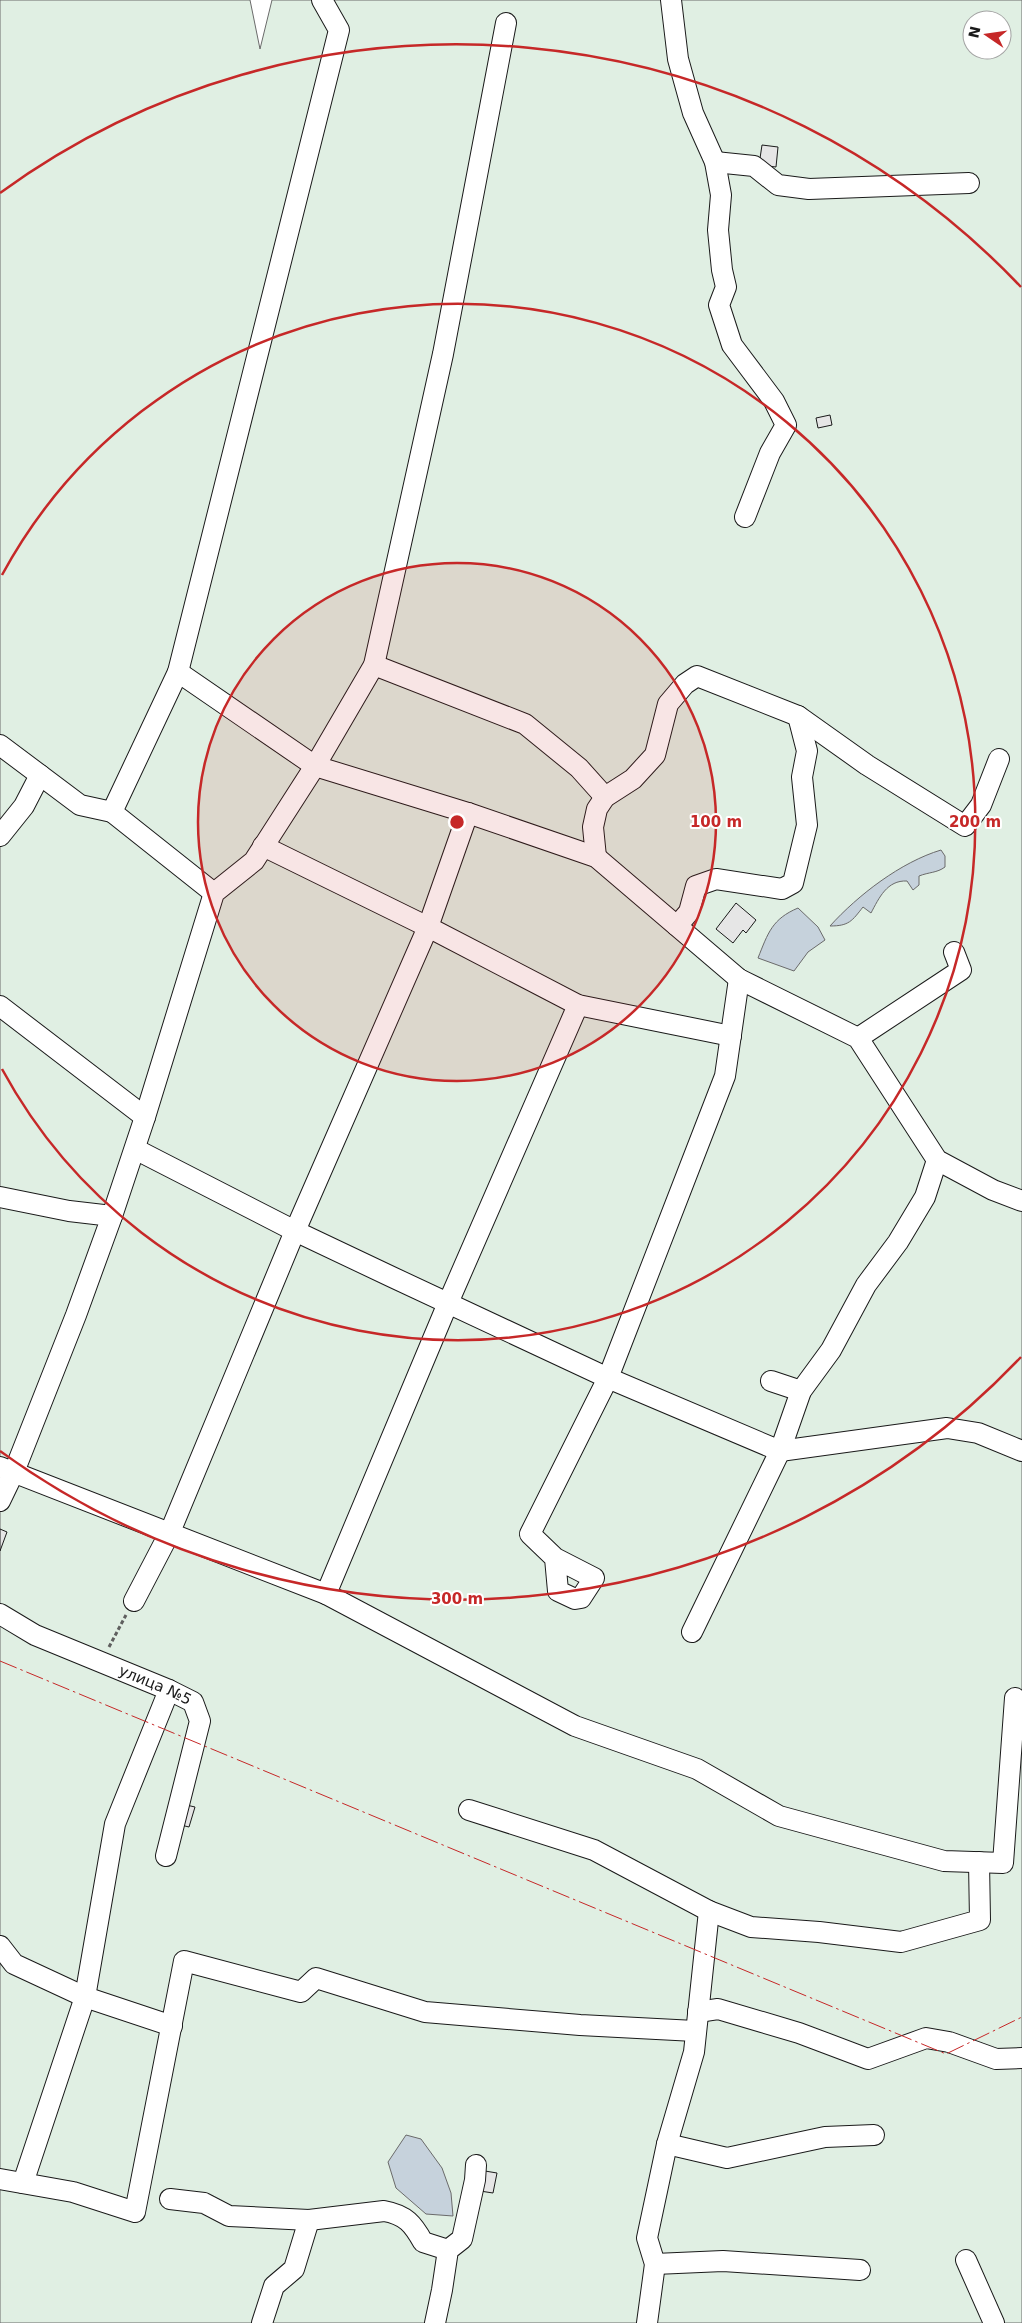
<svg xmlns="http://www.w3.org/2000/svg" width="1022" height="2323" font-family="'DejaVu Sans',sans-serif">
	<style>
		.green { fill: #e0efe3; stroke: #6a6a6a; fill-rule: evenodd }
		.water { fill: #c6d2dc; stroke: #6a6a6a }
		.building { fill: #e6e6e6; stroke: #1a1a1a }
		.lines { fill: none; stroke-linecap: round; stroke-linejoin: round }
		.minor-casing { stroke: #1a1a1a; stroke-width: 22 }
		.path { stroke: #5f5f5f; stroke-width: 3; stroke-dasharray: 4 2.5; stroke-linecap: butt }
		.minor { stroke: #fff; stroke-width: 20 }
		.power { stroke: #c62828; stroke-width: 1; stroke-dasharray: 18 4 2.5 4; stroke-linecap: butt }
		.ring { fill: none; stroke: #c62828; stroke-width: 2.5 }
		.labels { text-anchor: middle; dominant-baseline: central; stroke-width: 4; stroke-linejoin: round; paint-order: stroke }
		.street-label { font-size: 15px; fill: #1a1a1a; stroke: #fff }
		.centre { fill: #c62828; stroke: #fff; stroke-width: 2.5 }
		.ring-label { font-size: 15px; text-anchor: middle; font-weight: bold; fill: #c62828; stroke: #fff; stroke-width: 4; stroke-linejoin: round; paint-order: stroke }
	</style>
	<rect width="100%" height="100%" fill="#fff"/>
	<path class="green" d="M0,0H250L260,49L272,0H1022V2323H0ZM972,20H1002V50H972Z"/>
	<path class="water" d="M941,850L945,856V867C937,873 929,872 919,876V885L913,890L907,881C887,880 879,898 871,913L863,907C852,921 849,926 830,926C858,895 901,862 941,850Z
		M798,908L818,927L825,940L808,952L794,971L758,958C768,933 772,919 798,908Z
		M406,2135L421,2139L442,2168L451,2193L453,2216L426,2214L396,2188L388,2162Z"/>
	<path class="building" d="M762,145L778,147L776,167L759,165Z
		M830,415L832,425L818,428L816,418Z
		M736,903L756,920L746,933L743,930L733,943L716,929Z
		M0,1529L7,1532L0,1551Z
		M182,1804L195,1807L189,1827L177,1824Z
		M485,2171L497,2173L493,2193L480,2191Z"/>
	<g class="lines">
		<g class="minor-casing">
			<g id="minor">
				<path d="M671,0L678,59L693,113L715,162L721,195L718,230L722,270L726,287L719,305L732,345L774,401L786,425L770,453L745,517"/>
				<path d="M715,162L754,166L778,185L809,189L969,183"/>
				<path d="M374,665L525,724L579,768L605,797"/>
				<path d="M178,672L315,766L468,813L596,857L739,979L858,1038L937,1160L993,1190L1022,1201"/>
				<path d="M0,745L80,805L112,812"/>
				<path d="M0,836L24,806L40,775"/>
				<path d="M263,846L428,927L578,1005L731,1036"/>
				<path d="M596,857L593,827L597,809L605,797L633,779L655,755L668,704L685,684L697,676L798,716L867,765L965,826L981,805L999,759"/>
				<path d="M214,893L112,812L178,672L339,30L322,0"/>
				<path d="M677,926L689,912L696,886L716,879L782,889L793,883L807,825L802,777L807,751L798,716"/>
				<path d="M0,1006L145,1117"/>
				<path d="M858,1038L961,970L954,952"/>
				<path d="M135,1149L295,1231L392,1277L608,1378L780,1451L947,1428L978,1433L1022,1451"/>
				<path d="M0,1197L69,1211L112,1216"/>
				<path d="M771,1381L801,1391"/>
				<path d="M0,1467L326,1594L575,1726L697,1769L779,1816L944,1861L1003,1863L1015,1698"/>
				<path d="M0,1501L14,1472L76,1315L112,1216L145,1117L214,893L254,861L315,766L374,665L443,354L506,23"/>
				<path d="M555,1558L558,1591L575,1599L581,1598L594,1578L555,1558L530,1534L608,1378L725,1076L739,979"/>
				<path d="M326,1594L448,1303L578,1005"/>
				<path d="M134,1601L170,1532L295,1231L428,927L468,813"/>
				<path id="s1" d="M0,1614L35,1635L169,1690L193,1702L200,1721L166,1856"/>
				<path d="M692,1632L780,1451L801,1391L831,1350L866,1285L898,1242L925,1197L937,1160"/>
				<path d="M469,1810L594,1850L709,1911L751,1927L819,1932L901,1942L980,1920L979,1862"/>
				<path d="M0,1946L14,1964L85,1997L172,2026"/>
				<path d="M698,2012L718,2009L799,2033L868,2059L926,2038L949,2042L996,2059L1022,2058"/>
				<path d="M667,2144L727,2158L825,2137L874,2135"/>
				<path d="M0,2179L73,2192L135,2212L184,1961L301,1992L316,1978L425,2012L580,2025L695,2031"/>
				<path d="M23,2183L85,1997L115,1824L169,1690"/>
				<path d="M170,2199L204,2203L229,2216L309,2220L384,2211C406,2215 413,2224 423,2242L448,2250"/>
				<path d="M966,2260L994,2323"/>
				<path d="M655,2264L723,2261L860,2270"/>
				<path d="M262,2323L274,2286L294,2269L309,2220"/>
				<path d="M435,2323L442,2290L448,2250L462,2239L475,2180L476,2165"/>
				<path d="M647,2323L655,2264L647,2238L667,2144L694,2052L709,1911"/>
			</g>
		</g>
		<path class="path" d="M109,1647L126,1615"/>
		<use href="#minor" class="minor"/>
		<path class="power" d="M0,1661L946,2054L1022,2017"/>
	</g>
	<circle cx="457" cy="822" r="259" fill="#c62828" fill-opacity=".12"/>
	<g class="ring">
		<circle cx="457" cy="822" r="259"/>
		<path d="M2 575A518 518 0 1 1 2 1069"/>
		<path d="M1021 1357A777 777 0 0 1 0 1451M0 193A777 777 0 0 1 1021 287"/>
	</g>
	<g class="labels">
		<g class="street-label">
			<text stroke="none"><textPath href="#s1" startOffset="171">улица №5</textPath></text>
		</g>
	</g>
	<circle cx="457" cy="822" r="8" class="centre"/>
	<g class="ring-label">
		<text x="716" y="827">100 m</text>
		<text x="975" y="827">200 m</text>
		<text x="457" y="1604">300 m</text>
	</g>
	<g transform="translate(987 35) rotate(283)"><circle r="24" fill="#ffffff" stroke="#a3a3a3"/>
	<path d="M0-4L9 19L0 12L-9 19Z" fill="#c62828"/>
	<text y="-8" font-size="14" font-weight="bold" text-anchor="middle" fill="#1a1a1a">N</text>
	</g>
</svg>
